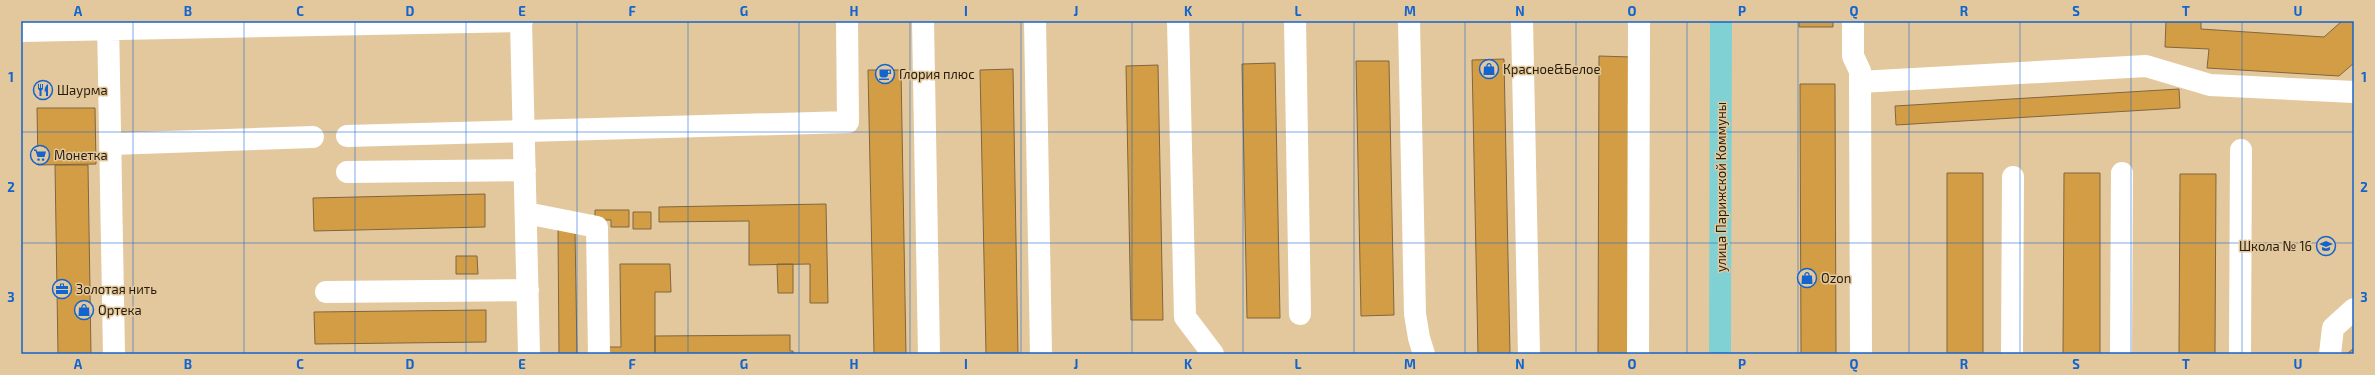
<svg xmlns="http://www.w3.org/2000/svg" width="2375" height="375" font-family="'Exo 2',sans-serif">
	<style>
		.building { fill: #d29d45; stroke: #80663f }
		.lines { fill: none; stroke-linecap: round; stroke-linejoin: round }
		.minor { stroke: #fff; stroke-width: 22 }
		.major { stroke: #80d1d3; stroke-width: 22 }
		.grid { fill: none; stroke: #1264ce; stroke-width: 1; stroke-opacity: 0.55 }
		.labels { text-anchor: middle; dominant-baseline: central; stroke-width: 3; stroke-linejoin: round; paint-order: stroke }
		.poi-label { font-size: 13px; fill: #251b0a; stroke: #e4c89d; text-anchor: start }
		.street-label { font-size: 13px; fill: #251b0a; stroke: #e4c89d }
		.neatline { fill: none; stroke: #1264ce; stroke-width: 1.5 }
		.grid-label { font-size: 13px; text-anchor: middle; font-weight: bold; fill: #1264ce }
	</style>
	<rect width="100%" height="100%" fill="#e4c89d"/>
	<path class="building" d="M1799,21H1833V27H1799Z
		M2166,21H2201V29L2324,37L2342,21H2354V63L2339,76L2207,68L2209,49L2165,47Z
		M1599,56L1631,57L1630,354H1598Z
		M1504,59L1510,354H1478L1472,60Z
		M1356,61H1389L1394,315L1361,316Z
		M1275,63L1280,318H1247L1242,64Z
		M1158,65L1163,320H1131L1126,66Z
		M1013,69L1018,354H986L980,70Z
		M868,70H901L906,354H874Z
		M1800,84H1835L1836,354H1801Z
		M2179,89L2180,108L1896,125L1895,106Z
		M37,108H95L96,164L38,165Z
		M55,165H88L91,354H58Z
		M1947,173H1983V354H1947Z
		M2064,173H2100V354H2063Z
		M2180,174H2216L2215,354H2179Z
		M485,194V227L314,231L313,198Z
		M826,204L828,303H810V264L749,265V221L659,222V207Z
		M595,210H629V227H611V220H595Z
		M633,212H651V229H633Z
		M558,230H575L577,354H559Z
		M456,256H477L478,274H456Z
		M620,264H670L671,292H655V354H606V347H621Z
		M777,264H793V293H778Z
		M486,310V342L315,344L314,312Z
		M790,335V351H793V354H655V336Z
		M2354,348V354H2349L2348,353Z"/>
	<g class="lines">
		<path class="minor" d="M108,21L114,354
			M521,21L529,354
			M923,21L929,354
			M1035,21L1041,354
			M1178,21L1185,317L1213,354
			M1295,21L1300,314
			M1409,21L1415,314L1419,338L1424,354
			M1522,21L1529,354
			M1853,21V56L1860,71V82L1861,354
			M21,31L522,21
			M1860,82L2146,66L2210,85L2354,92
			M347,136L848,122L847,21
			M111,144L313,137
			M347,172L525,170
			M526,213L597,227L599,354
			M326,292L528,290
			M1638,354L1639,21
			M2012,354L2013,177
			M2121,354L2122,173
			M2240,354L2241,150
			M2330,354L2333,328L2354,309"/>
		<path class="major" d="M1720,354L1721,21"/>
	</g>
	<path class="grid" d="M133,21V354M244,21V354M355,21V354M466,21V354M577,21V354M688,21V354M799,21V354M910,21V354M1021,21V354M1132,21V354M1243,21V354M1354,21V354M1465,21V354M1576,21V354M1687,21V354M1798,21V354M1909,21V354M2020,21V354M2131,21V354M2242,21V354M21,132H2354M21,243H2354"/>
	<defs>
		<g id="shop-ring" transform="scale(1)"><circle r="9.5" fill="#e4c89d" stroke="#1264ce" stroke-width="1.5"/><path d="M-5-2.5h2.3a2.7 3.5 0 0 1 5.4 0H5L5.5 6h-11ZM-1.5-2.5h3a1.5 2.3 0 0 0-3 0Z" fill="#1264ce"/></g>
		<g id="cafe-ring" transform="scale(1)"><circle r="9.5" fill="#e4c89d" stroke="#1264ce" stroke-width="1.5"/><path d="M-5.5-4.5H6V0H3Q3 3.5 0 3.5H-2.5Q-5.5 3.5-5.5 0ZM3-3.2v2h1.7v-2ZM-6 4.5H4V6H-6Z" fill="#1264ce"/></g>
		<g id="restaurant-ring" transform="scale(1)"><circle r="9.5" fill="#e4c89d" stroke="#1264ce" stroke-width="1.5"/><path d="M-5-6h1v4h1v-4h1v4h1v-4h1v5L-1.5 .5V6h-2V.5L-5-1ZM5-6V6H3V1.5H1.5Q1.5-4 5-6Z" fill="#1264ce"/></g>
		<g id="supermarket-ring" transform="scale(1)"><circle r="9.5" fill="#e4c89d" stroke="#1264ce" stroke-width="1.5"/><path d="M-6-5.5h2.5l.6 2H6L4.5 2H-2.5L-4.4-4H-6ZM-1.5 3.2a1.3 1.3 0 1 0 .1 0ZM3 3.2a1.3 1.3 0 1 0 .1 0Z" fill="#1264ce"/></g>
		<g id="school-ring" transform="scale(1)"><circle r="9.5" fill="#e4c89d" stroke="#1264ce" stroke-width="1.5"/><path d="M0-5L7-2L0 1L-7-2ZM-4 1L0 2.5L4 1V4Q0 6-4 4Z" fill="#1264ce"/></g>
		<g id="office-ring" transform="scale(1)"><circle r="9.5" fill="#e4c89d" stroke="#1264ce" stroke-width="1.5"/><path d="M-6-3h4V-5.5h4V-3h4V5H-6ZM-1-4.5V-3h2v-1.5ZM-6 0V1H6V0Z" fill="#1264ce"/></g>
	</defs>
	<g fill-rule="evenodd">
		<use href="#shop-ring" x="1489" y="69"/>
		<use href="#cafe-ring" x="885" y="74"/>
		<use href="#restaurant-ring" x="43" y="90"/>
		<use href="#supermarket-ring" x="40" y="155"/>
		<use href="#school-ring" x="2326" y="246"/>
		<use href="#shop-ring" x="1807" y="278"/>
		<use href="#office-ring" x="62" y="289"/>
		<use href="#shop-ring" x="84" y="310"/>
	</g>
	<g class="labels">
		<g class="poi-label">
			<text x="1503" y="69">Красное&amp;Белое</text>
			<text x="899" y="74">Глория плюс</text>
			<text x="57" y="90">Шаурма</text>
			<text x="54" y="155">Монетка</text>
			<text x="2312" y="246" text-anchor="end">Школа № 16</text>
			<text x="1821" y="278">Ozon</text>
			<text x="76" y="289">Золотая нить</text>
			<text x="98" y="310">Ортека</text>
		</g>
		<g class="street-label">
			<text transform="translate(1721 187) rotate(-90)">улица Парижской Коммуны</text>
		</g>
	</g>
	<rect width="2375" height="375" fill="none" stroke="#e4c89d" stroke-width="44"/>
	<rect x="22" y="22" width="2331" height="331" class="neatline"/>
	<g class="grid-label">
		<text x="78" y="16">A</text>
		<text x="188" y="16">B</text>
		<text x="300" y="16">C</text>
		<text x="410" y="16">D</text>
		<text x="522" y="16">E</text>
		<text x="632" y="16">F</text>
		<text x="744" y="16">G</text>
		<text x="854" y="16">H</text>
		<text x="966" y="16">I</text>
		<text x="1076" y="16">J</text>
		<text x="1188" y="16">K</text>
		<text x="1298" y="16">L</text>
		<text x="1410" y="16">M</text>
		<text x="1520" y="16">N</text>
		<text x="1632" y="16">O</text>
		<text x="1742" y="16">P</text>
		<text x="1854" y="16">Q</text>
		<text x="1964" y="16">R</text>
		<text x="2076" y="16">S</text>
		<text x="2186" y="16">T</text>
		<text x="2298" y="16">U</text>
		<text x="11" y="82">1</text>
		<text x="2364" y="82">1</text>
		<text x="11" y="192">2</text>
		<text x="2364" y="192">2</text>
		<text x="11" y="302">3</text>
		<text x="2364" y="302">3</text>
		<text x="78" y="369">A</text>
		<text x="188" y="369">B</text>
		<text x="300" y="369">C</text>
		<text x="410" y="369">D</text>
		<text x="522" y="369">E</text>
		<text x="632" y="369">F</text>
		<text x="744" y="369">G</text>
		<text x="854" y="369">H</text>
		<text x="966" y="369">I</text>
		<text x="1076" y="369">J</text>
		<text x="1188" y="369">K</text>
		<text x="1298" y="369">L</text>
		<text x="1410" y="369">M</text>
		<text x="1520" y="369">N</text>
		<text x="1632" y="369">O</text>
		<text x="1742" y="369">P</text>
		<text x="1854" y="369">Q</text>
		<text x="1964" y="369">R</text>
		<text x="2076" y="369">S</text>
		<text x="2186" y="369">T</text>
		<text x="2298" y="369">U</text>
	</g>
</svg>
